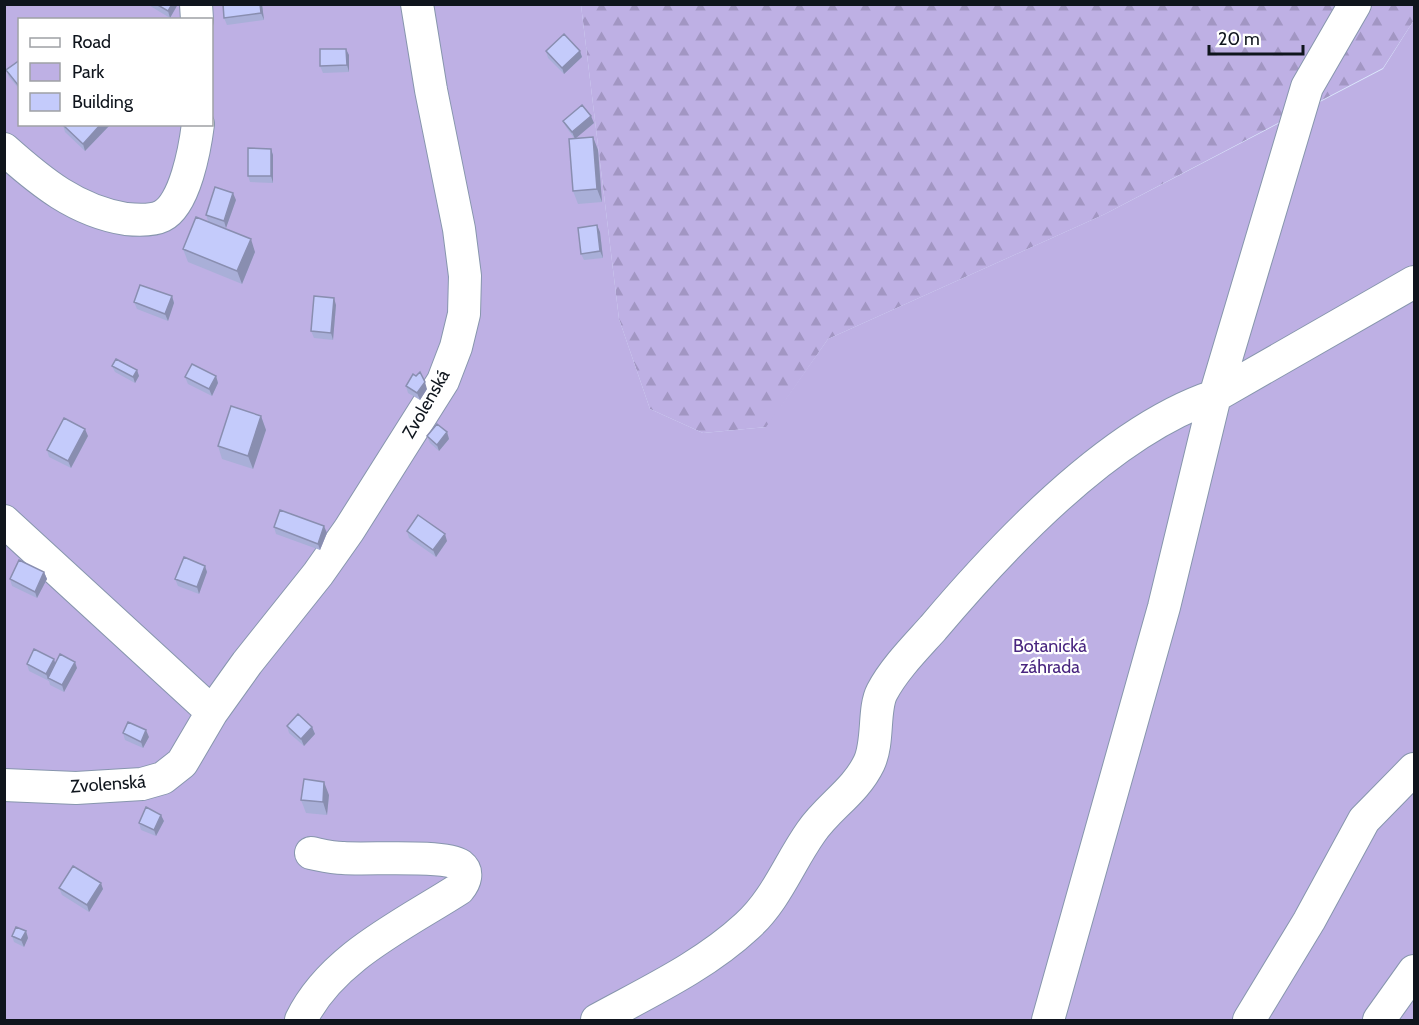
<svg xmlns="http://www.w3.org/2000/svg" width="1419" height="1025" font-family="Cabin,sans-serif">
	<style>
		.forest { fill: url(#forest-firs) }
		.green { fill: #beb0e4; fill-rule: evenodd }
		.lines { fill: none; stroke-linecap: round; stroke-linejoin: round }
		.minor-casing { stroke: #8796ad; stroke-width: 34 }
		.minor { stroke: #fff; stroke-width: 32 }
		.wall { fill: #a9afd8 }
		.shaded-wall { fill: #898eb0 }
		.building { fill: #c4cbfb; stroke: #898eb0; stroke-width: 1.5 }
		.labels { text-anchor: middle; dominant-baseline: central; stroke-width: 4.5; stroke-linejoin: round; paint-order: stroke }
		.street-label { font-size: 18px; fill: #0f151d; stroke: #fff }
		.park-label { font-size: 18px; fill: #4a2780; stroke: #fff }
	</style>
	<defs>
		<pattern id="forest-firs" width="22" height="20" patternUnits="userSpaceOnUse" patternTransform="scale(1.5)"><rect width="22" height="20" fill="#beb0e4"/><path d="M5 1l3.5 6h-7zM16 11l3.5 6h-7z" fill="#a296c3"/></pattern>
	</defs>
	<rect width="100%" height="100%" fill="#dce9fd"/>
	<path class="forest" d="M1414,4V20L1383,68L1105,214L828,339L767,427L703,433L650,409L619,319L581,5Z"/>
	<path class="green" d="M5,5H581L619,319L650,409L703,433L766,427L828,339L1105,214L1383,69L1414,20V1020H5ZM20,20H212V124H20Z"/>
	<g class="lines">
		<g class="minor-casing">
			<path id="minor" d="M196,4L197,20
				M1355,4L1307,87L1215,396L1414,282
				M4,149C41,182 76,211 126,219C136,220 152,221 162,216C185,205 195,148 198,124
				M4,521L212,712
				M4,785L76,788L142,784L163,778L182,763L212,712L247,663L318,574L349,530L443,381L456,347L464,314L465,276L459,229L431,90L417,4
				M301,1020C331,958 403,925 459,889C465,882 469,872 460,865C444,854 367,860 343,858C332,858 321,855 311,853
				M597,1020C648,992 704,966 747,926C776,900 789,863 811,832C828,807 855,792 869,763C879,742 873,709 882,692C894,669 916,647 933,628C1003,545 1111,430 1215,396L1164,607L1048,1020
				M1249,1020L1309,921L1364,820L1414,769
				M1379,1020L1414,971"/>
		</g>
		<use href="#minor" class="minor"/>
	</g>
	<path class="wall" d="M147,4H178L170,18Z
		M223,4H262L264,20L227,25L224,18Z
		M346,49L349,55V72L323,73L320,66Z
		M546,51H580L582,57L564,74L548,58Z
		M20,60V90L9,77L6,70Z
		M563,121L594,123L575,138L593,137L598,150L602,202L578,204L573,191L574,138L566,127Z
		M63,124H109V126L85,151L65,132L63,125Z
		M271,149L273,155V183L250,182L248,176Z
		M236,200L226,228L210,222L255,252L242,284L188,262L183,249L208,221L206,215Z
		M600,232L603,258L584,260L581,254Z
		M172,296L174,303L168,321L137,309L134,302Z
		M336,305L333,340L314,338L311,331Z
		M112,366L137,370L139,376L135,383L115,372Z
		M216,376L218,383L212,396L188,384L185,377Z
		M406,386L427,389L420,400L408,393Z
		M261,416L266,430L253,469L222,459L218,446Z
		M447,432L449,439L439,451L430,443L427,436Z
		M88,436L71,468L49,457L47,450Z
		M274,527L327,533L320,550L276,534Z
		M407,531L447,541L436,557L409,538Z
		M205,566L207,572L199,594L178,586L175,579Z
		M44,572L47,579L37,598L12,586L10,579Z
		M27,664H55L77,668L64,692L50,685L49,681L29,671Z
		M287,726L312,727L315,734L304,746L289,733Z
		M123,733L149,737L143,748L125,740Z
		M329,795L327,815L306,813L301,800Z
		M164,821L156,836L141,830L139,823Z
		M59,888L103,889L89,912L62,895Z
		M26,931L28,938L24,947L14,942L12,936Z"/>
	<path class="shaded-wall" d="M172,4H178L170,18L168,11Z
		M260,4H262L264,20L261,13Z
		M346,49L349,55V72L347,65Z
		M580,51L582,57L564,74L562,68Z
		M591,116L594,123L575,139L572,132Z
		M101,124H109V126L85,151L83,144Z
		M593,137L598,150L602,202L597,189Z
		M271,149L273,155V183L271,176Z
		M233,193L236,200L226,228L224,221Z
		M597,225L600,232L603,258L600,251Z
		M251,239L255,252L242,284L237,271Z
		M172,296L174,303L168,321L165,314Z
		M334,298L336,305L333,340L331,333Z
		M137,370L139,376L135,383L133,377Z
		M216,376L218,383L212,396L209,389Z
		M425,382L427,389L420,400L417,393Z
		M261,416L266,430L253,469L248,456Z
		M85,429L88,436L71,468L68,461Z
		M447,432L449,439L439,451L437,445Z
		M324,526L327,533L320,550L318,544Z
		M445,534L447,541L436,557L433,550Z
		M205,566L207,572L199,594L197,587Z
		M44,572L47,579L37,598L35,592Z
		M54,659L56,666L48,678L49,681L46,674Z
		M75,662L77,668L64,692L62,685Z
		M312,727L315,734L304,746L301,739Z
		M146,730L149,737L143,748L141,742Z
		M324,782L329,795L327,815L323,802Z
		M161,815L164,821L156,836L154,830Z
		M101,883L103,889L89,912L87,905Z
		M26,931L28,938L24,947L21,940Z"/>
	<path class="building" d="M156,4H172L168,11Z
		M223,4H260L261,13L224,18Z
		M564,34L580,51L562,68L546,51Z
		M320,49H346L347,65L320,66Z
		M20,60V83L18,85L6,70Z
		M582,105L591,116L572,132L563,121Z
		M63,124H101L83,144L63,125Z
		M593,137L597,189L573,191L569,139Z
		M248,148L271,149V176H248Z
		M215,187L233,193L224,221L206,215Z
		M196,217L251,239L237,271L183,249Z
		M597,225L600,251L581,254L578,228Z
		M140,285L172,296L165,314L134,302Z
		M314,296L334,298L331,333L311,331Z
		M116,359L137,370L133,377L112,366Z
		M192,364L216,376L209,389L185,377Z
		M420,372L425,382L417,393L406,386L413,374L416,376Z
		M231,406L261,416L248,456L218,446Z
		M64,418L85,429L68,461L47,450Z
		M437,424L447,432L437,445L427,436Z
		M280,510L324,526L318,544L274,527Z
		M418,515L445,534L433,550L407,531Z
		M184,557L205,566L197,587L175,579Z
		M19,560L44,572L35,592L10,579Z
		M34,649L54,659L46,674L27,664Z
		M60,654L75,662L62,685L48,678Z
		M298,714L312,727L301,739L287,726Z
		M128,722L146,730L141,742L123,733Z
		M304,779L324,782L323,802L301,800Z
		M146,807L161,815L154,830L139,823Z
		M73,866L101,883L87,905L59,888Z
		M16,927L26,931L21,940L12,936Z"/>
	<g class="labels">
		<g class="street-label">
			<text transform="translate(426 404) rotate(-60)">Zvolenská</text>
			<text transform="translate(108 784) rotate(-4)">Zvolenská</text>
		</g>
		<g class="park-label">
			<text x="1050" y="646">Botanická<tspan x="1050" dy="21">záhrada</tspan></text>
		</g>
	</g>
	<rect width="1419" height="1025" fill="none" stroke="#0f151d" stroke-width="12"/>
	<rect x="18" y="18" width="195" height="108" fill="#ffffff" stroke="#9fa1a5" stroke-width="1.5"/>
	<rect x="30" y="38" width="30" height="9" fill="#ffffff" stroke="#9fa1a5" stroke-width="1.5"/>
	<text x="72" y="48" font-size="18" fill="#0f151d">Road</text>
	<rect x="30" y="63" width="30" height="18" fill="#beb0e4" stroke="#9fa1a5" stroke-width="1.5"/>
	<text x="72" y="78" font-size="18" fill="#0f151d">Park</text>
	<rect x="30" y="93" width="30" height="18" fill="#c4cbfb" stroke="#9fa1a5" stroke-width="1.5"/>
	<text x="72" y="108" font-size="18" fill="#0f151d">Building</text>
	<path d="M1209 45v9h94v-9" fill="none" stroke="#0f151d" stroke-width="3"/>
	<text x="1218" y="45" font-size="18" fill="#0f151d" stroke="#ffffff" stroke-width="4.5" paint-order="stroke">20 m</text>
</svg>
